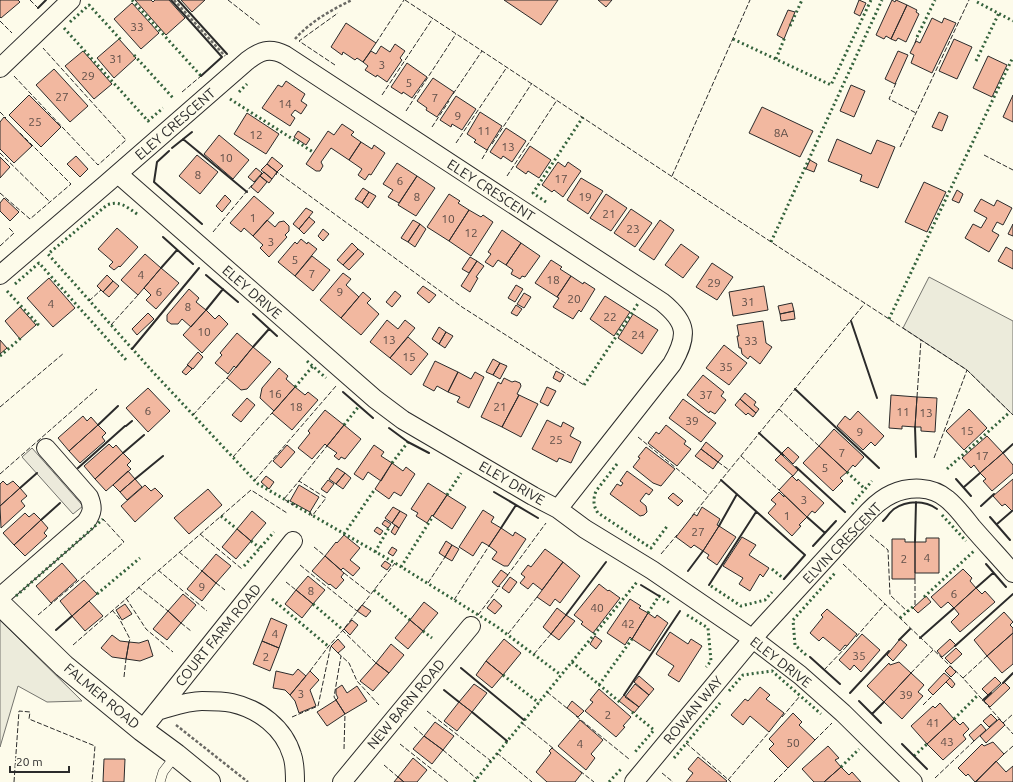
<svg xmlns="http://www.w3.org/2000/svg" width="1013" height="782" font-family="Ubuntu,sans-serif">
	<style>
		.green { fill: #ecebdb; stroke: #74746e }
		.parking { fill: #eceadb; stroke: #74746e }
		.building { fill: #f2b8a0; stroke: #2b2b2b }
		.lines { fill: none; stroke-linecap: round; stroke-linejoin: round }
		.service-casing { stroke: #2b2b2b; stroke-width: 10 }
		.minor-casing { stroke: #2b2b2b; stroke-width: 20 }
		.secondary-casing { stroke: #2b2b2b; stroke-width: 24 }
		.path { stroke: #6a6964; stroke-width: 2.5; stroke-dasharray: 3 2; stroke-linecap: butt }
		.service { stroke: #fdfbea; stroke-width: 9 }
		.minor { stroke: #fdfbea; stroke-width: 18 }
		.secondary { stroke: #fdfbea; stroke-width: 22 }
		.hedge { stroke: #34623c; stroke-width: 3; stroke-dasharray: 2 3; stroke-linecap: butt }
		.fence { stroke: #2b2b2b; stroke-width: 1; stroke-dasharray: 5 2; stroke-linecap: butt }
		.wall { stroke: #2b2b2b; stroke-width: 2 }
		.labels { text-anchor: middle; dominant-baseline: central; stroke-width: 3; stroke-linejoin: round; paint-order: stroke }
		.number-label { font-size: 12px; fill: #5d4e48 }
		.street-label { font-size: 14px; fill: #2b2b2b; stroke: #fdfbea }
	</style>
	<rect width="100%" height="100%" fill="#fdfbea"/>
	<path class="green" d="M929,277L1013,321V415L967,370L903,328Z
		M0,620L82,701L47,702L18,686L0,747Z"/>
	<path class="parking" d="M32,448L83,506L73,514L22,457Z"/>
	<path class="building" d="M0,0H18L20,2L1,18L0,17Z
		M135,0H151L153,2L155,0H169L185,18L166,35Z
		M181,0H205L192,12Z
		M504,0H558L541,25Z
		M598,0H612L606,7Z
		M859,0L866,3L860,16L854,13Z
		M892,0L895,2L896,0L907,5L891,39L886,36L884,39L876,35Z
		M132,3L159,33L141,49L114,19Z
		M907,5L917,10L916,12L919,14L906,42L898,38L896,41L891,39Z
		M788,10L795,12L784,39L777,35Z
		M932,18L942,23L944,18L956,23L932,73L911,63L914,55L910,53L916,41L920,43Z
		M346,23L376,43L363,62L357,58L355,60L343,52L342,55L331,47Z
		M119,39L136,58L114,78L97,58Z
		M954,39L972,47L957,79L939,71Z
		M395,44L405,51L400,58L402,60L387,82L377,75L376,77L365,70L368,66L363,62L371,51L376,54L381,46L390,52Z
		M83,51L112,84L94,99L65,66Z
		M898,51L908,55L895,84L885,79Z
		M988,56L1007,65L992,97L973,88Z
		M407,63L427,77L412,98L403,92L402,94L391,87Z
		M54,69L88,106L70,122L36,85Z
		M433,78L454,92L437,117L426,110L427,108L417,101Z
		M286,81L305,94L301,101L307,105L301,114L295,110L291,115L295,118L290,126L262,108L278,85L282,87Z
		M851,85L865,91L854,117L840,111Z
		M29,95L61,127L41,147L9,115Z
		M1013,95V122L1003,117Z
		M456,96L476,109L462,130L452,124L451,127L440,120Z
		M762,107L813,131L800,157L749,133Z
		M480,112L502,126L487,150L474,142L476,140L467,134Z
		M939,112L948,116L942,131L932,127Z
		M247,113L279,134L266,154L234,134Z
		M4,117L32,146L14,163L0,149V122Z
		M342,124L354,132L351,135L361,142L349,160L331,148L321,162L323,166L320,171H316L306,164L328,131L334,135Z
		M506,128L526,141L512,162L503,156L501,159L490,152Z
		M298,131L310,139L306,145L294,137Z
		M219,135L249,160L233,179L204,154Z
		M837,139L871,154L877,140L895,147L878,188L860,181L862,175L828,161Z
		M361,142L372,149L374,145L385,153L371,175L369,174L365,180L358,175L362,169L349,160Z
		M530,146L551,160L539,178L528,171L526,174L516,167Z
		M197,155L218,172L200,194L179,176Z
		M76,156L88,169L80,177L67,164Z
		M0,157L10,167L0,178Z
		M272,157L283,166L277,172L267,164Z
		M810,160L817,164L814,172L806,169Z
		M558,162L565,167L568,162L581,171L563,197L554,190L552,192L542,185Z
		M397,163L417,176L399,203L388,197L393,190L383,184Z
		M267,164L277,172L272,179L261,170Z
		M256,168L262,173L254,182L248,177Z
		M264,172L272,179L269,183L260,176Z
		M260,176L267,182L258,193L251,187Z
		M417,176L435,188L416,216L398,205Z
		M581,178L603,191L588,214L567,200Z
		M924,182L946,192L927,232L905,222Z
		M363,188L369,192L362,203L355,199Z
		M957,190L963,194L959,203L952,200Z
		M369,192L376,196L368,208L362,203Z
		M449,194L460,201L458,203L469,210L449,241L427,227Z
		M606,194L627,208L611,231L590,218Z
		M225,195L231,201L222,212L216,206Z
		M254,196L274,213L253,236L244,228L241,232L230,223Z
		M4,198L19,212L10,221L0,211V203Z
		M981,199L994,206L997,200L1012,208L1003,225L997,222L992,231L999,235L989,252L965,238L973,224L981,228L987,218L974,211Z
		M306,208L313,212L299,229L293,224Z
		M631,209L652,223L635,247L614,233Z
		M469,210L481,217L483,215L493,222L471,256L449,241Z
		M309,217L315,222L304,234L299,229Z
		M267,220L275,227L279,222L284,221L289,226V231L285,235L287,237L269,257L260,248L263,245L253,236Z
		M413,220L420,224L408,242L401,238Z
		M660,220L674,230L654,260L639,250Z
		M420,224L426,229L415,247L408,242Z
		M1013,224V236L1008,234Z
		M117,228L138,247L120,267L119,266L114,270L109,266L113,262L98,249Z
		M323,229L329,234L323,241L318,236Z
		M502,230L521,243L506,265L498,260L493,267L485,262L491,254L488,252Z
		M301,239L307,244L308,242L317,249L295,276L278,262L295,242L297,244Z
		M352,243L358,249L343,265L337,260Z
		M521,243L540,256L525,277L522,276L520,279L511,274L513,270L506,265Z
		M681,244L699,257L683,278L665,265Z
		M1006,247L1013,251V269L998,261Z
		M358,249L364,254L349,270L343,265Z
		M145,254L161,268L138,295L121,280Z
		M312,256L330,270L313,291L295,276Z
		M470,257L477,261L469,273L462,269Z
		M551,260L562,267L560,269L571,276L557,297L535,283Z
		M477,261L484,266L476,277L478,278L470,292L461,286Z
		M712,263L733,277L717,300L696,287Z
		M161,268L179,283L156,309L146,300L151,295L144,288Z
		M343,273L351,279L346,285L359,297L341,318L320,300Z
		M107,275L113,281L103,292L97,286Z
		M571,276L583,284L584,282L595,289L581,312L579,310L573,319L553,307L559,298L557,297Z
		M49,278L75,308L53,327L27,298Z
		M113,281L119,286L109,297L103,292Z
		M516,285L523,289L515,302L508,298Z
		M423,286L436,295L429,303L417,293Z
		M764,286L768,310L733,316L729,292Z
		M189,289L199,298L196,302L206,310L191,327L182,319L178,324H171L167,321V315Z
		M395,291L401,296L392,307L386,302Z
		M363,292L371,299L367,303L379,314L361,335L341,318Z
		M524,293L531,297L524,308L517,304Z
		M605,296L630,312L614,336L590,319Z
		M792,303L794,311L780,314L778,306Z
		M516,305L522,309L517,316L511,313Z
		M20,307L36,325L20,339L5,321Z
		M206,310L215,319L219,315L228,324L202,353L183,335Z
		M794,311L795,319L781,321L780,314Z
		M148,313L154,319L137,335L132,329Z
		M633,314L658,330L642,354L618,338Z
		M387,320L398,329L405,320L415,328L390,358L370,342Z
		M763,321L766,343L772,347L760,364L750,356L748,359L742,354L741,348H739L737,336H739L737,325Z
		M439,327L446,332L439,344L432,339Z
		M446,332L453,336L445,348L439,344Z
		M237,333L253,347L236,368L234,366L228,374L215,363L222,355L220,353Z
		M408,337L428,354L411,375L390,358Z
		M0,340L7,348L0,354Z
		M724,345L747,363L729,385L706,368Z
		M253,347L271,362L247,389L241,390L227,378Z
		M198,352L203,357L193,369L187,365Z
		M493,359L500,363L493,375L486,372Z
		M435,361L458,372L448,392L437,386L434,391L423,385Z
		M500,363L507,366L500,379L493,375Z
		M188,365L192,369L186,375L182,372Z
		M279,368L288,376L286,379L295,387L274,411L260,398L262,388Z
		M556,371L564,375L560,382L553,378Z
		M458,372L471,379L475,372L484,377L469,408L457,402L460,397L448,392Z
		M703,375L724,392L721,396L726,400L715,414L710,411L709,413L687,395Z
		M504,378L512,382L515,381L520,383L521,386L517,394L519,395L502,427L481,417L498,382L501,384Z
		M295,387L305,395L308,392L318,400L292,430L272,413Z
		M547,387L556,391L548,406L540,402Z
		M148,388L170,411L148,432L126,408Z
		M745,393L756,402L754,405L759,409L756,413L740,399Z
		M519,395L538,404L521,437L502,427Z
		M891,395L917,397L915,427L902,426V429L889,428Z
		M917,397L937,398L935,432L921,431V427H915Z
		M247,398L255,405L241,422L232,415Z
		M683,399L716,423L701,442L669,418Z
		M740,399L756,413L753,417L748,413L746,415L735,405Z
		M969,409L987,428L964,450L946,431Z
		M325,410L344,425L327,446L325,444L312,459L298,448L310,433L308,431Z
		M858,411L884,436L875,446L871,442L863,450L837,426L845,416L850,420Z
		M83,416L87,421L91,417L98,425L69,451L58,438Z
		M547,420L561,427L563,422L574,428L570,436L581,442L571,463L559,458L557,462L532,449Z
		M98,425L106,433L102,437L105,441L80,463L69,451Z
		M344,425L361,439L345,459L341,457L339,460L334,456L337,453L327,446Z
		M666,425L686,441L684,444L691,449L677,466L648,443L656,432L659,434Z
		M834,429L864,457L855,467L853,465L847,472L819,446Z
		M987,436L1003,453L980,473L974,465L971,468L962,458Z
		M706,442L723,456L718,462L701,449Z
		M109,444L113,448L116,445L123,453L95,479L84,466Z
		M287,445L295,452L281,468L273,461Z
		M374,445L384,452L381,456L392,463L381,481L368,472L363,480L354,474Z
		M819,446L847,472L840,478L843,481L833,491L803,463Z
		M646,447L675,469L661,486L653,483L633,467L640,458L638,457Z
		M788,447L799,457L793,464L782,453Z
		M701,449L718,462L713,469L695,456Z
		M123,453L131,461L127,465L131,469L106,491L95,479Z
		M1003,453L1013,465V473L992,491L983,481L986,479L980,473Z
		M781,454L798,470L793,476L775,460Z
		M392,463L403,471L406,467L415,474L401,496L394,492L389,499L375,489Z
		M337,468L345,473L336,484L329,479Z
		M128,471L135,479L120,492L113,485Z
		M627,471L653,490L649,495L646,493L640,501L646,506L647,512L644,515L640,516L610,494L617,484L621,486L623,483L620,481Z
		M345,473L351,478L343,489L336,484Z
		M266,476L274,482L269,489L261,482Z
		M792,476L797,481L798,479L824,503L815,513L812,511L807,517L779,490Z
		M135,479L142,487L127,500L120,492Z
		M1013,479V510L1012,511L1005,504L1002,506L993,496Z
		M328,480L334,484L327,493L321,489Z
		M3,481L7,485L13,481L20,488L0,506V484Z
		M428,483L447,495L433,516L432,515L427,523L416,516L418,513L411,509Z
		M145,485L151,491L155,488L163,496L135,522L121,506Z
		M299,485L319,497L310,512L290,501Z
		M20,488L27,496L21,501L25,506L1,528L0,506Z
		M208,489L222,505L189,534L174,518Z
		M779,492L784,497V495L807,517L799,525L801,526L792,536L768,513L776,504L771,500Z
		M673,493L683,501L678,506L668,498Z
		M447,495L466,507L452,529L433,516Z
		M393,507L400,511L392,523L385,518Z
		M702,507L720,519L717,525L719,526L703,551L694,545L691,548L676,537L694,514L697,516Z
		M483,510L494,517L491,522L501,528L489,546L482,542L473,556L459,547Z
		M252,511L266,523L251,541L237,529Z
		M400,511L407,515L399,528L392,523Z
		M25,513L29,517L34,513L41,520L14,545L3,533Z
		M41,520L48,528L44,533L47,536L25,556L14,545Z
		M385,520L391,524L388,528L382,524Z
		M395,525L399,528L395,535L391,532Z
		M719,526L736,537L717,565L707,558L709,555L703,551Z
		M377,527L383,531L380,535L374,531Z
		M501,528L513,536L515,532L526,539L508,566H504L492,559L497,552L489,546Z
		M237,529L251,541L236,559L222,547Z
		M344,535L360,548L350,560L360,568L353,576L343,568L341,570L325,556L336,542L337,543Z
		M742,537L756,545L749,555L769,568L763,577L760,574L750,591L739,584L743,578L723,566Z
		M926,538H939V573H915V542H926Z
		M892,539H905V542H915V579H892Z
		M446,541L452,545L445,557L439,553Z
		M452,545L459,549L452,561L445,557Z
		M392,547L397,550L393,556L388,553Z
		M545,549L563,562L542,590L533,583L528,589L520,583L525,577L521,574L528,565L531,567Z
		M216,554L231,566L216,583L202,571Z
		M325,556L344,573L341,577L344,580L336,589L330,584L329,585L312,571Z
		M385,561L391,565L387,570L381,566Z
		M563,562L580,576L560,603L555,599L550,606L537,597Z
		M62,563L77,580L51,603L36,586Z
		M963,569L972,578L970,581L976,588L954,608L948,602L941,608L931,597Z
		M501,570L508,575L498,587L492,582Z
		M202,571L216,583L202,601L187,589Z
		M308,576L325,590L313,604L296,590Z
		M510,577L517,582L509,593L502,588Z
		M84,580L97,594L72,616L60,601Z
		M599,584L608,591L609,590L620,598L593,633L581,624L583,622L574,615Z
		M976,588L982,594L985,591L995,602L960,632L951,622L959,614L954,608Z
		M296,590L313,604L302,618L285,604Z
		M183,594L196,605L181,623L168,611Z
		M926,596L931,602L918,613L913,608Z
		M494,599L502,606L495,614L487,608Z
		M630,599L641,606L639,608L648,613L632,639L630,637L625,645L607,633Z
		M89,601L103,616L85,631L72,616Z
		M424,602L438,613L423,631L410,620Z
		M125,604L132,614L122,620L116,610Z
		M362,605L371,611L366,617L357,611Z
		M557,608L566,615L551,634L543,627Z
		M827,609L857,634L847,646L845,645L840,651L823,637L819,641L810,633L823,617L821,615Z
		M168,611L181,623L167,640L153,629Z
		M1004,612L1013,622L1010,625L1013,628V633L987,656L974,640Z
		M648,613L655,618L657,615L668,623L650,651L632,639Z
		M566,615L575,621L559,640L551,634Z
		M271,618L287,625L279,648L262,641Z
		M352,620L358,625L350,635L344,629Z
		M410,620L423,631L408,649L395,638Z
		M670,632L688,644L691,639L702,646L679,682L668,675L674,666L656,654Z
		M1013,633V664L1002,673L987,656Z
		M862,634L880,650L861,672L854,665L850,670L839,660Z
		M112,635L120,641L129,642L126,659L112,657L101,648Z
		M595,636L602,641L596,649L590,644Z
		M338,639L345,647L338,653L331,646Z
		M504,639L521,653L503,675L486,661Z
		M900,639L907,645L893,661L887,655Z
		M950,639L956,645L942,657L937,651Z
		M148,640L153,656L140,661L126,659L129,642L139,643Z
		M262,641L279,648L270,671L253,664Z
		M391,644L404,655L389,673L376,663Z
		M956,648L962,654L951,664L945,658Z
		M486,661L503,675L492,688L476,675Z
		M899,662L911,673L884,702L867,686L889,663L890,665Z
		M376,663L389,673L373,691L360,681Z
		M950,666L956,672L951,677L945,671Z
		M298,669L306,676L290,695L285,690L273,688L276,671L293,675Z
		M310,671L319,680L310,690L316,706L299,713L295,701L290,695Z
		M911,673L924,685L918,692L923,696L902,719L884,702Z
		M944,673L950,678L933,695L928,690Z
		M639,676L654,689L649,695L634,682Z
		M995,677L1001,683L988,695L982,689Z
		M950,678L955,684L952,688L946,682Z
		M1004,682L1010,688L990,707L984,701Z
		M474,684L487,693L472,712L459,702Z
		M635,684L649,695L639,707L625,697Z
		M342,685L347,693L357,686L367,701L345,714L336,700L338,698L336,694V689Z
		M760,687L770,695L766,699L784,713L769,732L750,716L743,725L731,715L745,699L748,701Z
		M599,689L631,717L623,726L625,727L616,737L585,711L593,702L590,700Z
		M624,695L639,707L634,713L619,701Z
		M336,700L345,714L327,726L317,712Z
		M572,701L584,711L578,717L567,708Z
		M459,702L472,712L457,731L444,721Z
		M940,703L954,719L927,744L911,726L933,706L935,708Z
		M793,713L802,722L799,725L815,740L788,768L769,749L774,744L769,739Z
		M991,714L997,720L989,727L983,721Z
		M954,719L960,725L963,722L969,729L963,735L966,739L943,760L927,744Z
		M999,719L1005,725L986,743L980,736Z
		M580,720L603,740L591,754L595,758L586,770L558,746Z
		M435,722L454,736L443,750L424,736Z
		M981,724L986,730L974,741L969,735Z
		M424,736L443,750L432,764L413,749Z
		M993,742L1004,754L975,782L968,774L966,776L958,768L982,744L984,746Z
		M828,746L839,758L835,760L841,767L824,782H814L802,769Z
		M552,748L582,773L575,782H547L536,772L551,753L549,751Z
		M698,757L727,781L726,782H686L693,773L688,769Z
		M413,758L427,770L417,782H404L398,777Z
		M104,759H125L124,782H103Z
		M996,761L1006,772L1013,766V782H976Z
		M841,767L849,775L852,772L861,782H824Z
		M398,777L404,782H394Z"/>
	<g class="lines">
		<g class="service-casing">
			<path id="service" d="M160,782L163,772L176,755"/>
		</g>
		<g class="minor-casing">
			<path id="minor" d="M0,68L71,0
				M118,174L375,399L403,420L533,496L558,509L585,529L652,570L753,639L800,675L843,713L913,782
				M0,275L106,184L247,61C260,51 269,47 285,55L662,302C688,323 688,336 672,364L558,509
				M0,597L86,522C93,512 93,507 89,497L46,448
				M157,711C172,707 187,701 202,701C212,701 223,701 232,703C259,709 284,728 292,755C295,763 295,773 295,782
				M142,730L293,541
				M342,782L471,626
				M634,782L760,630L869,511C876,504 883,498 892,494C909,486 932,486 947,499C957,507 964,517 972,527C985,542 999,557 1013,573"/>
		</g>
		<g class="secondary-casing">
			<path id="secondary" d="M0,604L64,666L142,730L176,755L209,782"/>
		</g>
		<path class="path" d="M174,0L225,56
			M295,39C310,22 331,10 352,0
			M176,725L248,782"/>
		<use href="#service" class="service"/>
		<use href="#minor" class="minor"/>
		<use href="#secondary" class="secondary"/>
		<path class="hedge" d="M132,0L201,76
			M977,2L1013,21
			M70,22L89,5L121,40
			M790,26L802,0
			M64,28L148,121L163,108
			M917,37L935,0
			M733,39L831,85L871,0
			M134,55L174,99
			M776,59L785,37
			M976,61L999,13
			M239,92L247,84
			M230,99L313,152
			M546,202L533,193L583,117
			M137,214C127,207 119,200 107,205L48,254L152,371L227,451L258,484L395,563L496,626L561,675
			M771,242L882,0
			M15,284L39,263L128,362
			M7,291L38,324L35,327
			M889,319L1013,57
			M0,356L21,338
			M307,361L326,378
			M584,385L639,302
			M295,387L313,366
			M344,425L359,406
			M392,463L408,442
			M617,464L596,491C593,499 593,506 598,513L651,548L668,525
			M947,469L1010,412
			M847,472L865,489
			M447,495L461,473
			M852,504L872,481
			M942,515L966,541
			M221,516L237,529
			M344,534L375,489
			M251,541L260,548
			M375,552L390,526
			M244,566L274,532
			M401,567L433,516
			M772,569L784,579
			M711,586L741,606L765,600L772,592
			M374,590L410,620
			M97,594L140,558
			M16,596L103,519
			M924,597L974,551
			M272,599L328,646
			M313,604L343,630
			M648,613L659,596L671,604
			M687,615L708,628L711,661L706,667
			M900,618L915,605
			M423,631L432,638
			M806,655L795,645L793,620L835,573
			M572,662L621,703
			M503,675L539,703
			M599,685L632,639
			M729,691L743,675L772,671L821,714
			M632,712L654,730L635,752
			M954,719L978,695
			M914,756L927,744
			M674,758L720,703
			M841,767L859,749
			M474,782L637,582
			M609,782L622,768"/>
		<path class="fence" d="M30,0L38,8
			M228,0L260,25
			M405,0L733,217L967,370L1013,415
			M0,21L12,33
			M376,43L404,0
			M915,43L917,37
			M335,65L299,41L338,13
			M14,76L98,165L126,140L43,48
			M896,83L889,99L916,113
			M182,92L201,76
			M453,94L482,51
			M382,95L433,18
			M406,111L456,34
			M0,112L6,118
			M432,127L449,101
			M456,143L507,67
			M492,144L532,83
			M900,147L969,0
			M0,153L50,202
			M984,155L1013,170
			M482,159L488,149
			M276,175L277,172L462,307L584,385
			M507,176L557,100
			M672,176L750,0
			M0,193L30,219L71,184L20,133
			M213,232L252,185
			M0,246L14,233L8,227
			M89,301L101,290
			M111,325L138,295
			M917,397L921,340
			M0,407L64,353
			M779,409L819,446
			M193,415L227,378
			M638,437L709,495
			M741,456L779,490
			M233,457L272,413
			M934,458L967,370
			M718,462L729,470
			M0,474L97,389
			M255,480L336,386
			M299,481L327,446
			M295,504L293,505L284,499L299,481L326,498L312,516L310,512
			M692,516L865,303
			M200,534L242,569
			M870,535L888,550L890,595L908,612
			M314,547L325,556
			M179,552L202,571
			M661,554L677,535
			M843,564L963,678L1013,734
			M300,565L357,611
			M158,570L207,611
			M344,573L371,594
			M507,576L546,523
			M915,579V605
			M286,582L296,590
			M216,583L225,590
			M428,583L445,557
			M138,587L168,611
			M126,598L146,629L173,652
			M454,600L489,546
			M112,610L119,618L130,639L129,642
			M38,615L124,542L103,519
			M478,615L500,586
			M181,623L191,631
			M342,630L376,663
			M508,634L537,597
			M856,637L885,604
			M73,645L251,490L287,513
			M338,653L349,663L357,681L379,705
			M534,654L551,634
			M824,670L849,644
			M310,671L328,647L343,630L395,563
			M911,673L933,650
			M124,677L126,659
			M963,678L987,656
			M547,692L568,709
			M336,700L334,697L341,656
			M923,705L933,695
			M427,711L491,761
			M576,716L629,759
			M292,717L318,706L331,645
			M782,717L800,696
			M522,723L554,749
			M1003,723L1013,714
			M414,727L424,736
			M815,740L832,723
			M686,743L731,782
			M400,744L448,782
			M344,749L345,714
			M443,750L477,779
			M497,753L532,782
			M1004,754L1013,746
			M384,765L398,777
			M580,771L594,782
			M662,773L673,782
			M935,778L974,741
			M728,780L770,731
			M14,782L19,711L30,712L29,719L95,746L92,782
			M774,782L788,768"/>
		<path class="wall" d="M171,0L222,57L201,76
			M178,0L227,54
			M38,8L46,0
			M183,139L247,192
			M172,148L192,132
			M169,151L157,162L154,182L202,224
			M163,237L193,264
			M161,268L177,250
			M206,275L238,302
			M206,310L223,289
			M253,314L277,336
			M851,321L877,398
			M253,347L269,329
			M132,349L199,268
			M795,389L879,468
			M343,392L373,418
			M98,425L118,406
			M915,427L916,457
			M389,428L408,442L429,453
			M759,433L783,455
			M123,453L144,435
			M1003,453L1013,444
			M796,467L845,512
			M78,468L125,426H126L132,421
			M135,479L163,456
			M956,479L971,496
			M721,480L805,555L784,579
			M964,487L980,473
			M20,488L37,473
			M494,492L538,518
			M981,506L994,494
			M807,517L825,533
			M990,517L1010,540
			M41,520L60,503
			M883,521C887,517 890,512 894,509C907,500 925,500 937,509
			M997,524L1012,511
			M719,526L737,494
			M501,528L516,505
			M915,542L916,502
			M813,546L836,521
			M986,564L1006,587
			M688,571L703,551
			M641,585L659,596
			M709,585L756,512
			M976,588L993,573
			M566,615L606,562
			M56,630L72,616
			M920,638L954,608
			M899,640L910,629
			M955,646L1013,594
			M810,657L840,684
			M461,668L524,720
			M1003,683L1013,673
			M444,690L459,702
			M850,693L889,651
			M624,695L680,611
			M983,700L991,693
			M859,701L881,723
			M472,712L507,741
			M872,714L884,702
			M902,744L927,769"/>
	</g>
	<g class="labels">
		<g class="number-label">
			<text x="137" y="26">33</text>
			<text x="116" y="58">31</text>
			<text x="382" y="64">3</text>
			<text x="88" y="75">29</text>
			<text x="409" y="82">5</text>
			<text x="62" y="96">27</text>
			<text x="435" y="97">7</text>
			<text x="285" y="103">14</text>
			<text x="458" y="115">9</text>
			<text x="35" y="121">25</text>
			<text x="484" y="130">11</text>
			<text x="781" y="132">8A</text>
			<text x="256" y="134">12</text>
			<text x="508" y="146">13</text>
			<text x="226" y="157">10</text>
			<text x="198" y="174">8</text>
			<text x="561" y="178">17</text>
			<text x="400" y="180">6</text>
			<text x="417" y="196">8</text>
			<text x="585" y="196">19</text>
			<text x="609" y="213">21</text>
			<text x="253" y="217">1</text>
			<text x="448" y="218">10</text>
			<text x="633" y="228">23</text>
			<text x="471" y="232">12</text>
			<text x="271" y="241">3</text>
			<text x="295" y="259">5</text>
			<text x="312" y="273">7</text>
			<text x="141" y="274">4</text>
			<text x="553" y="279">18</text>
			<text x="714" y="282">29</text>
			<text x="159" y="291">6</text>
			<text x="340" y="291">9</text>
			<text x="574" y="298">20</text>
			<text x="748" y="301">31</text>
			<text x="51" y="303">4</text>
			<text x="188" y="306">8</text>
			<text x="610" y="316">22</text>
			<text x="204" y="331">10</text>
			<text x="638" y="334">24</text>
			<text x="389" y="339">13</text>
			<text x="751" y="340">33</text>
			<text x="409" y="356">15</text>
			<text x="726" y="366">35</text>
			<text x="275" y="393">16</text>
			<text x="706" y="394">37</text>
			<text x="296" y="406">18</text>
			<text x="500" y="406">21</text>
			<text x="148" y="410">6</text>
			<text x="903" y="411">11</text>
			<text x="926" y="412">13</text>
			<text x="692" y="420">39</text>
			<text x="967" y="430">15</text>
			<text x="860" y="431">9</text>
			<text x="556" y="439">25</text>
			<text x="842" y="452">7</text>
			<text x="982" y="455">17</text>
			<text x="825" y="467">5</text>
			<text x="804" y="499">3</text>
			<text x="787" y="515">1</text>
			<text x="698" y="531">27</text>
			<text x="927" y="557">4</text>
			<text x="904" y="558">2</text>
			<text x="202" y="586">9</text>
			<text x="311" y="590">8</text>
			<text x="954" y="593">6</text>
			<text x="597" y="607">40</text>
			<text x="628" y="623">42</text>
			<text x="275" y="633">4</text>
			<text x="859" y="655">35</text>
			<text x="266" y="656">2</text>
			<text x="301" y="693">3</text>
			<text x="906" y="694">39</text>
			<text x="608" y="714">2</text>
			<text x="933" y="722">41</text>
			<text x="947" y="741">43</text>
			<text x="793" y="742">50</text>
			<text x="580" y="743">4</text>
		</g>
		<g class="street-label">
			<text transform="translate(175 124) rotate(-41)">ELEY CRESCENT</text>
			<text transform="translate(491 190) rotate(33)">ELEY CRESCENT</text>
			<text transform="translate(252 292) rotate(41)">ELEY DRIVE</text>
			<text transform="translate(512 483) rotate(30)">ELEY DRIVE</text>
			<text transform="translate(842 543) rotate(-46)">ELVIN CRESCENT</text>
			<text transform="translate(218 635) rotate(-51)">COURT FARM ROAD</text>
			<text transform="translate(781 662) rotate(38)">ELEY DRIVE</text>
			<text transform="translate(102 696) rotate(40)">FALMER ROAD</text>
			<text transform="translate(406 704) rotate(-50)">NEW BARN ROAD</text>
			<text transform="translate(693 710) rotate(-50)">ROWAN WAY</text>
		</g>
	</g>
	<path d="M10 766v6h59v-6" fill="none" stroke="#2b2b2b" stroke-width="2"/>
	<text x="16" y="766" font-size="12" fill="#2b2b2b" stroke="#fdfbea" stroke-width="3" paint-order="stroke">20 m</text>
</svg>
